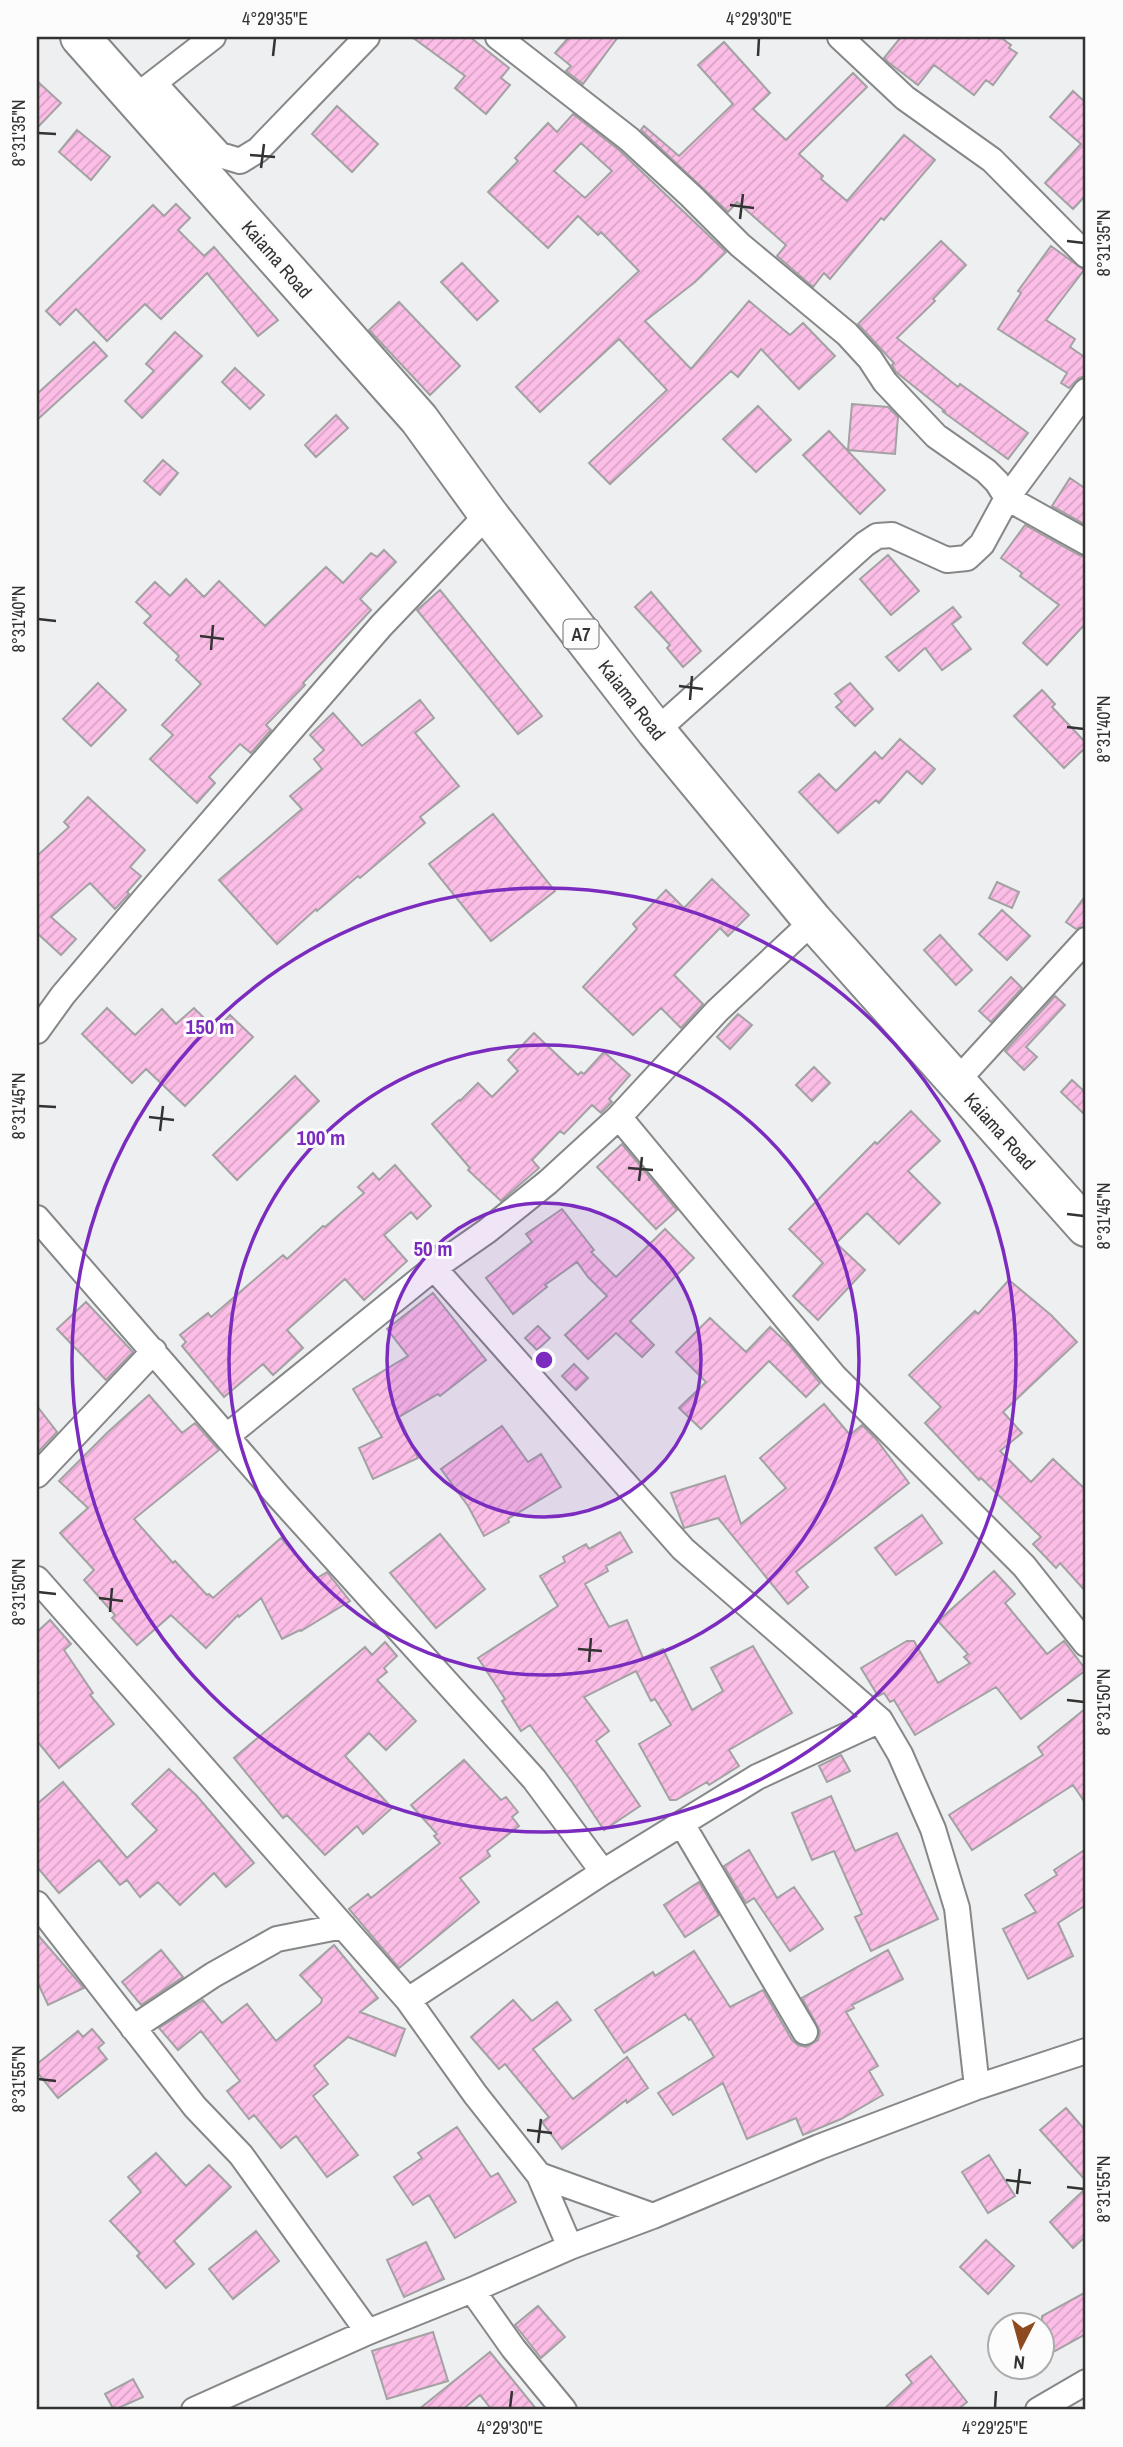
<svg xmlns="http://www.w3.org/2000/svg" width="1123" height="2447" font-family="'Archivo Narrow',sans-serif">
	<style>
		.building { fill: url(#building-hatch); stroke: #a3a2a3; stroke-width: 2; fill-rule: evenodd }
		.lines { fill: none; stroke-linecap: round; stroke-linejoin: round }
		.street-casing { stroke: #868788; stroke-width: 28 }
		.highway-casing { stroke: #868788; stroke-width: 42 }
		.street { stroke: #fff; stroke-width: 24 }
		.highway { stroke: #fff; stroke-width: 38 }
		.ticks { fill: none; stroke: #333; stroke-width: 2.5 }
		.ring { fill: none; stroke: #7b2cbf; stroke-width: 3.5 }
		.labels { text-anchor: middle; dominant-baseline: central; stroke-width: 6; stroke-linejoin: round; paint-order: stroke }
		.shield { fill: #fcfcfd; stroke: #6f6f70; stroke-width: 2 }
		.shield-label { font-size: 18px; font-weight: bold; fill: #333 }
		.street-label { font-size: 19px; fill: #333; stroke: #fcfcfd }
		.centre { fill: #7b2cbf; stroke: #fcfcfd; stroke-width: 3.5 }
		.ring-label { font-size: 21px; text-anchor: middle; font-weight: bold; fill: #7b2cbf; stroke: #fcfcfd; stroke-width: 6; stroke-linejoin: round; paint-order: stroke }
		.neatline { fill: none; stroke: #333; stroke-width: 2.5 }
		.ticks-label { font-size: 18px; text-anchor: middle; fill: #333 }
	</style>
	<defs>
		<pattern id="building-hatch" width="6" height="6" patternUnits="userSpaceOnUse" patternTransform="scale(1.75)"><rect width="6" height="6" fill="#fcbde6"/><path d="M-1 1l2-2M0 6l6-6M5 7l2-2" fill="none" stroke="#d8a3c6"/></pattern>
	</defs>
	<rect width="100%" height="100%" fill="#eeeff0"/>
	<path class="building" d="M412,37H470L509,68L501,78L510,85L486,114L455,88L465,76Z
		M569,37H618L583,84L566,71L571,66L555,53Z
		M901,37H1000L1011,45L1009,48L1017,53L993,85L986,80L974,95L934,65L918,85L888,62L884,58Z
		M724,42L770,93L753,109L786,140L853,73L867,87L799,154L823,176L821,179L847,201L904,135L935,160L884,220L881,218L830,279L824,273L813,287L777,256L786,245L737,202L728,212L641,130L644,126L679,156L733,104L698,65Z
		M37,81L61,103L37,128Z
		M1073,91L1086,103V195L1073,209L1045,183L1081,144L1050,117Z
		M337,106L378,144L352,172L312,134Z
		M573,114L619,150L726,252L695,282L645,321L691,369L749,301L790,335L803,323L835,356L799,389L761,349L738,377L731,371L610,484L589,463L667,390L619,339L540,412L516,387L639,271L601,232L598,235L578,216L548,248L488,192L518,161L515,158L548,123L557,132ZM581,143L612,171L585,198L554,171Z
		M77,130L110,157L91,180L59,152Z
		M176,204L190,218L178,230L204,256L214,247L278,320L258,336L207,273L161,319L145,304L107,341L76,309L60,325L46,311L153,205L164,216Z
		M941,241L966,265L933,299L935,301L897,338L958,387L960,384L1028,433L1008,459L942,411L946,412L896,372L892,365L894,363L858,324Z
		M1051,246L1084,270L1046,320L1075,339L1070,347L1086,358V376L1079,378L1069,388L1061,383L1067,373L998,329L1021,293L1018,291Z
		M462,263L498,301L477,320L441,282Z
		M399,302L460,366L430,395L369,330Z
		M175,332L202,356L142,418L125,401L154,371L146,364Z
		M94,342L107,356L37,420V394Z
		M235,368L264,395L250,409L222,382Z
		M852,404L888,407L898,417L895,454L848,450Z
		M758,406L791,440L756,472L723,439Z
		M336,415L348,428L316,457L305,445Z
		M829,431L885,490L860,514L803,455Z
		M163,460L178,473L160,495L144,481Z
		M1070,478L1086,489V525L1052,506Z
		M1025,525L1079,555L1086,557V623L1047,665L1023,643L1059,605L1020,576L1022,573L1001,558Z
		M384,550L396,562L360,599L371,610L303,683L305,685L266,725L271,730L251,753L240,744L209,777L215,783L197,803L150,759L173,735L162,725L201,684L176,660L179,656L144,623L151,616L136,602L155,582L170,596L186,579L204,597L219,581L265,626L326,567L343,583L371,553L377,557Z
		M888,555L919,591L891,615L860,579Z
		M440,590L542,716L518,734L417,610Z
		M651,592L701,651L683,667L667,648L670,645L635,607Z
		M953,607L961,617L952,624L971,649L942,670L925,648L899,671L886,657Z
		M98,683L126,710L91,746L63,719Z
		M850,683L873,709L855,726L836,707L842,702L835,694Z
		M1042,690L1055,704L1052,707L1086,743V747L1064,768L1014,716Z
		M420,700L434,718L415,733L459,786L420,817L425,823L360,878L358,876L317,911L316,909L277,944L219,880L302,809L290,796L322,769L314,759L324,750L310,735L333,713L362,746Z
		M900,739L935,769L922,784L907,771L879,803L876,800L838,833L799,792L819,774L836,791L875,752L882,759Z
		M88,797L145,850L130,867L141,876L127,892L129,894L115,909L90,883L51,917L76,939L61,955L37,933V856L69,827L64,822Z
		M493,814L555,891L491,941L429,864Z
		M712,879L749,915L728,936L720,928L674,975L703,1004L681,1028L661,1008L633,1035L583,987L637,929L633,924L666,890L684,908Z
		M997,882L1019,892L1012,908L989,898Z
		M1086,895V926L1076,929L1066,922Z
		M1002,910L1030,936L1007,960L979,934Z
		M940,935L972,970L956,985L924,950Z
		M1011,977L1022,988L991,1022L979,1011Z
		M1055,996L1065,1005L1026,1047L1037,1057L1024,1070L1005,1051Z
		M107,1008L135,1035L162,1009L176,1024L194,1008L216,1030L230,1015L253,1037L185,1106L146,1069L132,1083L82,1034Z
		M738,1014L752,1025L730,1049L717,1037Z
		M534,1033L578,1075L581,1072L584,1074L604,1052L630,1075L609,1099L612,1102L601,1113L592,1105L564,1134L560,1131L532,1160L539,1168L501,1201L468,1170L470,1168L432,1124L459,1100L460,1101L478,1083L492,1097L518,1071L508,1060Z
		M814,1067L830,1083L812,1101L796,1085Z
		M295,1076L319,1101L237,1180L213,1155Z
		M1072,1080L1086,1093V1116L1061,1092Z
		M911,1111L940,1141L908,1171L940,1203L899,1244L867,1213L836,1243L865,1270L818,1320L793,1296L823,1263L789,1229L875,1142L877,1144Z
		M622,1144L677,1210L656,1229L597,1167Z
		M395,1165L431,1206L417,1219L411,1212L384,1235L407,1261L364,1300L345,1279L287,1330L303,1348L273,1375L263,1364L224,1397L182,1346L186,1342L180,1335L208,1313L211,1317L283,1255L287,1259L323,1226L325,1227L364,1193L358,1187L373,1173L379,1180Z
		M562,1209L594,1250L591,1252L616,1277L665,1229L694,1258L630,1321L654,1345L642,1357L616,1333L588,1359L565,1335L607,1296L588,1277L577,1262L545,1285L547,1287L513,1314L486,1278L532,1242L526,1234Z
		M1009,1280L1051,1315L1077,1342L1003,1412L1022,1433L1000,1451L1031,1482L1053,1459L1086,1490V1592L1060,1563L1056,1568L1033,1544L1041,1537L981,1478L979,1480L925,1423L941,1407L909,1375L975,1311L978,1314Z
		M433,1293L486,1360L440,1396L438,1394L399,1417L418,1458L373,1479L359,1448L382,1437L353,1389L408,1356L387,1329Z
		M86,1302L133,1352L106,1380L57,1329Z
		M710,1318L746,1352L770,1327L791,1347L820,1383L806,1397L769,1361L701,1429L679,1408L706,1382L676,1352Z
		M538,1326L550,1338L537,1350L525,1338Z
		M574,1364L588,1378L576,1390L562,1376Z
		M149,1395L182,1433L195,1423L219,1450L134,1519L173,1563L175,1561L207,1595L209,1594L213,1598L281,1538L317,1578L327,1572L350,1601L301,1631L300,1630L282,1639L261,1598L239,1617L238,1615L206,1648L171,1615L137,1645L112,1618L115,1615L84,1580L94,1570L60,1533L88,1508L59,1481L108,1432Z
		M824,1404L850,1435L862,1425L876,1439L909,1483L796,1572L808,1587L788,1604L718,1518L684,1528L671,1493L725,1476L741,1524L786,1488L760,1458Z
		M37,1406L57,1432L37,1453Z
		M502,1426L528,1462L541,1454L561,1487L508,1519L509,1522L484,1536L468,1506L441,1469Z
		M922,1515L942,1543L896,1575L875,1548Z
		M620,1532L632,1552L606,1566L608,1571L585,1584L609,1627L627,1620L643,1658L663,1649L692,1710L723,1691L711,1668L753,1646L792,1713L729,1750L739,1766L709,1785L707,1782L676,1800H670L639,1744L671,1725L655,1699L651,1701L636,1671L584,1697L609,1731L596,1741L640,1806L604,1830L572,1782L530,1725L521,1731L502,1701L505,1699L478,1658L558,1606L540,1576L565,1562L563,1557L586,1544L589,1549Z
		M440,1534L485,1589L436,1628L390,1573Z
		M994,1571L1015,1594L1005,1603L1047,1654L1064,1641L1086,1670L1021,1719L996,1687L915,1735L894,1700L890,1702L884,1693L878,1696L861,1668L907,1641H914L938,1683L970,1663L964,1657L968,1654L938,1621Z
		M50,1620L71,1644L64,1650L93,1693L90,1695L114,1724L59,1768L37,1741V1632Z
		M385,1642L397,1656L384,1668L387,1672L377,1680L416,1721L386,1750L369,1733L345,1756L392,1808L363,1834L357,1826L325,1855L287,1815L283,1818L234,1758L365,1647L372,1655Z
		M1086,1708V1804L1073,1785L972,1850L949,1815L1043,1755L1038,1747Z
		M841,1755L850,1771L827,1782L819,1766Z
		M464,1760L501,1800L506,1797L518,1812L512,1817L519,1826L487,1851L490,1856L460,1878L479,1902L399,1968L349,1909L368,1894L371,1898L440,1843L434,1836L437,1834L411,1805Z
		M169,1769L197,1796L254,1863L226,1887L214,1873L180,1905L158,1882L140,1897L127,1880L120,1885L99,1860L59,1893L37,1867V1804L63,1782L127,1858L157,1830L132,1804Z
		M831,1796L855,1851L897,1833L938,1919L871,1951L855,1917L862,1914L834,1851L812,1860L792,1813Z
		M1086,1849V1905L1058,1923L1073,1956L1028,1979L1003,1929L1036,1912L1025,1895L1057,1875L1054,1870Z
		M749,1850L777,1898L794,1887L823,1929L790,1951L754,1898L746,1903L724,1866Z
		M699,1882L719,1915L685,1937L664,1905Z
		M37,1934L84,1988L48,2005L37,1981Z
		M334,1945L378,1998L360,2012L405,2029L395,2056L348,2037L314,2066L328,2084L313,2096L358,2155L327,2177L296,2136L281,2148L254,2115L249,2119L227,2091L240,2081L201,2031L178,2050L159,2028L203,2000L222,2023L247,2004L276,2041L321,2003L322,1999L300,1975Z
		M161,1950L183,1977L141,2005L122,1982Z
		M888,1950L903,1979L852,2005L854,2008L846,2012L878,2066L869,2071L883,2095L841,2119L803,2135L796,2118L747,2139L723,2083L673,2115L658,2093L714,2057L691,2019L689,2020L685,2014L624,2053L595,2010L653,1972L655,1976L694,1951L730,2007L763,1990L792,2040L798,2045L806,2047L818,2040L820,2031L802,1998Z
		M513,2000L532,2021L557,2002L571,2020L533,2049L573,2099L627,2057L648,2088L627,2103L626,2100L562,2149L542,2122L549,2117L505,2064L499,2069L471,2037Z
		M92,2029L104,2043L98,2048L107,2059L58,2098L37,2072V2064L78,2031L83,2037Z
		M1066,2108L1086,2131V2181L1040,2130Z
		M457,2127L491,2177L498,2173L516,2202L455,2238L429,2195L413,2205L394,2177L422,2158L418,2153Z
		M156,2153L186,2186L209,2165L231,2187L174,2241L194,2264L166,2288L137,2256L140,2253L110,2221L141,2192L128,2177Z
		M989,2155L1015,2196L988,2213L962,2172Z
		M1086,2188V2236L1073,2248L1050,2222Z
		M256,2231L279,2261L233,2299L209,2269Z
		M986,2240L1014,2266L988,2294L960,2267Z
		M426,2242L444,2279L404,2297L387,2260Z
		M1086,2292V2334L1048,2355L1042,2345V2316Z
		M538,2306L565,2337L541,2358L515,2325Z
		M433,2332L448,2381L387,2399L372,2351Z
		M490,2352L537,2410H492L480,2395L462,2410H418Z
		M931,2356L967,2402L957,2410H883L912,2383L906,2375Z
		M133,2379L143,2397L114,2410L105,2394Z"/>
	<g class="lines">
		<g class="street-casing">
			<path id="street" d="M498,37L629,139L691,196L740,245L847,334L870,359L885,382L936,436L986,471L997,482L1007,498L1086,542
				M840,37L905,98L992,160L1086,255
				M154,83L220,155L240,161L258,150L367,37
				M142,92L213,37
				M656,731L865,544L877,536L892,535L947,560L967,558L982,544L1007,498L1086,391
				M37,1031L63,995L146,897L381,626L488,514
				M956,1082L1086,940
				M619,1117L834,1376L1024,1566L1086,1644
				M37,1218L279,1497L534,1779L603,1872
				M434,1268L683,1549L880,1720L900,1754L933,1829L957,1908L977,2087
				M227,1436L434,1268L487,1231L548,1182L619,1117L717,1011L813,921
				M37,1475L154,1351
				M37,1579L408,2000L475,2094L539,2175L570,2247
				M682,1824L805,2032
				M37,1904L195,2107L241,2155L368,2332
				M408,2000L603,1872L757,1777L880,1720
				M133,2028L213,1975L277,1939L343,1926
				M539,2175L653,2216
				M472,2290L513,2348L564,2410
				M194,2410L368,2332L472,2290L570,2247L653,2216L819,2147L977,2087L1086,2051
				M1038,2410L1086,2382"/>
		</g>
		<g class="highway-casing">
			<path id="highway" d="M80,37L419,419L488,514L656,731L813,921L1086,1227"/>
		</g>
		<use href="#street" class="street"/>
		<use href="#highway" class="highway"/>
	</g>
	<path class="ticks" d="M273,56L275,38M758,56L759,38M38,133L56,134M250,155L275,157M261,168L264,144M730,205L754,208M740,219L743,194M1067,241L1084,243M38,619L56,621M200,636L224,639M211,650L213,625M679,686L703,689M690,700L692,676M1067,727L1084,729M38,1106L56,1107M149,1117L174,1120M160,1131L163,1106M628,1168L653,1170M639,1181L642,1157M1067,1214L1084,1216M38,1592L56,1594M99,1598L123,1601M110,1612L112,1588M578,1649L602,1651M589,1662L591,1638M1067,1700L1084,1702M38,2079L56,2081M527,2130L552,2133M538,2143L541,2119M1006,2180L1031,2183M1067,2187L1084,2189M1017,2194L1020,2169M510,2408L512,2391M995,2408L996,2391"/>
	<circle cx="544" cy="1360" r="157" fill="#7b2cbf" fill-opacity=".12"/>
	<g class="ring">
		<circle cx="544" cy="1360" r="157"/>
		<circle cx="544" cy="1360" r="315"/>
		<circle cx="544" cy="1360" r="472"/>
	</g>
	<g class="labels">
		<rect class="shield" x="563.5" y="619.5" width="35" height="29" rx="5"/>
		<g class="shield-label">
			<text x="581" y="634">A7</text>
		</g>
		<g class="street-label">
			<text transform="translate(277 259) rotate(49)">Kaiama Road</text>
			<text transform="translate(632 700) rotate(52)">Kaiama Road</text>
			<text transform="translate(1000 1131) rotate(48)">Kaiama Road</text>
		</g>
	</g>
	<circle cx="544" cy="1360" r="10" class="centre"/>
	<g class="ring-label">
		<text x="210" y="1034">150 m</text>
		<text x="321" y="1145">100 m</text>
		<text x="433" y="1256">50 m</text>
	</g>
	<rect width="1123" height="2447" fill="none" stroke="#fcfcfd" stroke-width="77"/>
	<g transform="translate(1021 2346) rotate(186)"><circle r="33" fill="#fcfcfd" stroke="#acacac" stroke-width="2"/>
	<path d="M0-5L12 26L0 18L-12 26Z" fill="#8e491f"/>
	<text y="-10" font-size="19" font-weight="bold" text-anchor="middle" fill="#333333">N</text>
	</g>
	<rect x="38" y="38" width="1046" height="2370" class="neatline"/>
	<g class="ticks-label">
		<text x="275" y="25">4°29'35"E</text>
		<text x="759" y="25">4°29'30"E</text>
		<text transform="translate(19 133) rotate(-90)" y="6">8°31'35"N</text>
		<text transform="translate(1104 243) rotate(-90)" y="6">8°31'35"N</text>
		<text transform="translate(19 619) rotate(-90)" y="6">8°31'40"N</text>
		<text transform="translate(1104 729) rotate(-90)" y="6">8°31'40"N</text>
		<text transform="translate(19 1106) rotate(-90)" y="6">8°31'45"N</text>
		<text transform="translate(1104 1216) rotate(-90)" y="6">8°31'45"N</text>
		<text transform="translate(19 1592) rotate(-90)" y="6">8°31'50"N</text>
		<text transform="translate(1104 1702) rotate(-90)" y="6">8°31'50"N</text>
		<text transform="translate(19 2079) rotate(-90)" y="6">8°31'55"N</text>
		<text transform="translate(1104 2189) rotate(-90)" y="6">8°31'55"N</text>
		<text x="510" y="2434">4°29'30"E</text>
		<text x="995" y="2434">4°29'25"E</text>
	</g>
</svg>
